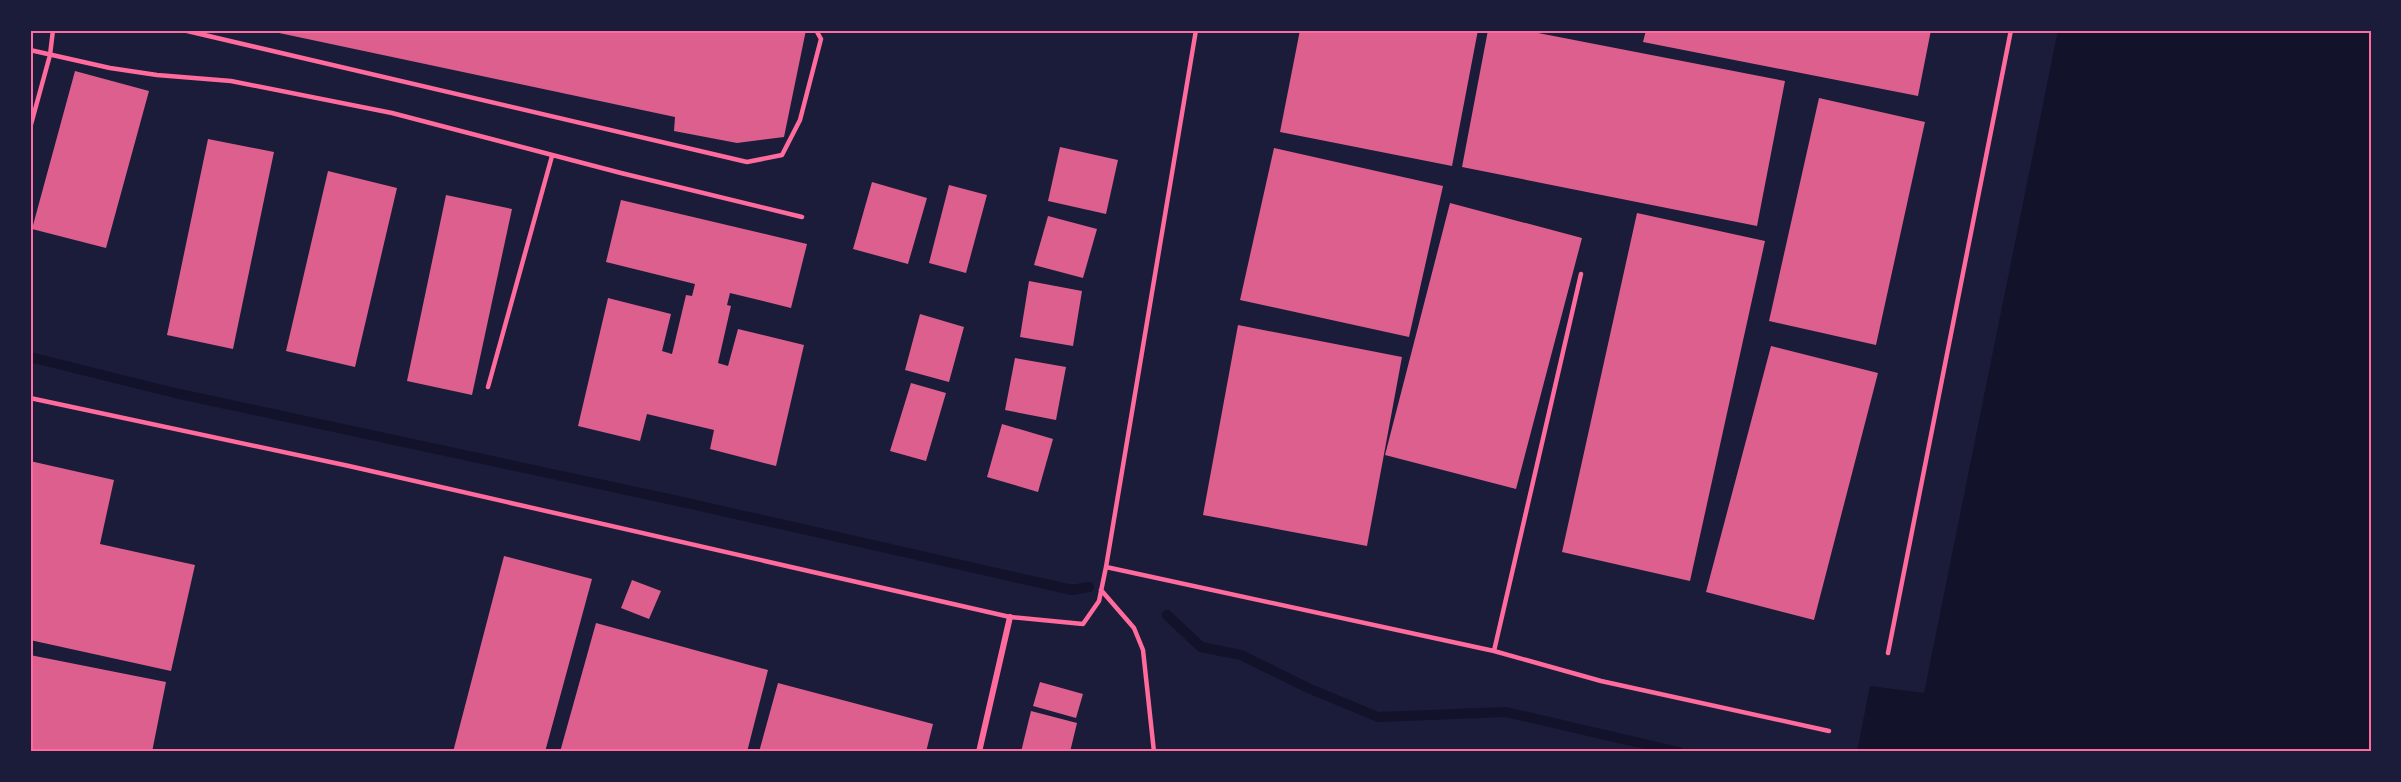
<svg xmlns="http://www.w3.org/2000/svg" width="2401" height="782" font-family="'Alegreya Sans',sans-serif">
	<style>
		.water { fill: #12122b }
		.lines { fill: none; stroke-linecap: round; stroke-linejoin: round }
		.stream { stroke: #12122b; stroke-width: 10 }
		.building { fill: #dd5f8e }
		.service { stroke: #ff6b9d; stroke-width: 4.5 }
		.minor { stroke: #ff6b9d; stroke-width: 6 }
		.neatline { fill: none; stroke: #ff6b9d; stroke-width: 2 }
	</style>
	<rect width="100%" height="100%" fill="#1b1b3a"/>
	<path class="water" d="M2058,30H2371V752H1857L1870,686L1924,693Z"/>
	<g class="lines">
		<path class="stream" d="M30,357L175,393L678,501L1072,590L1089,587
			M1167,615L1201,647L1241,655L1308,688L1378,717L1506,712L1679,752"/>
	</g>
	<path class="building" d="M265,30H806L784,137L737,143L674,131L675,117Z
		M1300,30H1478L1452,166L1280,132Z
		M1488,30H1523L1785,81L1757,226L1462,167Z
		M1646,30H1931L1918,96L1643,42Z
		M75,71L149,91L106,248L32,229Z
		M1819,98L1925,122L1876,345L1769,321Z
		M208,139L274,152L233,349L167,335Z
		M1060,147L1118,160L1106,214L1048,201Z
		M1274,148L1443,186L1409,337L1240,300Z
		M328,171L397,188L355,367L286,351Z
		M872,182L927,198L908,264L853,249Z
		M949,185L987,195L966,273L929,263Z
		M446,195L512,209L472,395L407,381Z
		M621,200L807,244L791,308L730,293L727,305L731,306L718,363L728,366L738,329L804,345L776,466L710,449L714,430L647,414L640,441L578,426L608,298L671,314L662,351L672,354L686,295L692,296L695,284L606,262Z
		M1450,203L1582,238L1516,489L1385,455Z
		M1637,213L1765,241L1690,581L1562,552Z
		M1048,216L1097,229L1083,278L1034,265Z
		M1029,281L1082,291L1073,346L1020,337Z
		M920,314L964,327L949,382L905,370Z
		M1238,325L1402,357L1367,546L1203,515Z
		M1771,346L1878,373L1814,620L1706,592Z
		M1015,358L1066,367L1056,420L1005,410Z
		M911,383L946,393L926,461L890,451Z
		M1002,424L1053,439L1038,492L987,477Z
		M30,461L114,480L100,544L195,565L171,671L30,640Z
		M504,556L592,579L545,752H453Z
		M632,580L661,591L649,619L621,608Z
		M596,623L768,670L747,752H560Z
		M30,655L166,682L152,752H30Z
		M1040,682L1083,694L1076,718L1033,706Z
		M778,683L933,724L926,752H759Z
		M1031,711L1077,723L1070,752H1021Z"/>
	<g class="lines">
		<path class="service" d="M183,30L747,162L782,155L800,120L821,39L816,30
			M30,50L110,68L157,75L231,81L392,113L621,173L802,217
			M30,128L50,55L53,30
			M488,387L552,156
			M30,398L349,466L1010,617L1083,624L1099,601L1106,567L1196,30
			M1106,567L1494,651L1601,681L1829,731
			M1101,590L1134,628L1143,650L1154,752
			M1494,651L1581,274
			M1888,653L2011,30"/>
		<path class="minor" d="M979,752L1010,617"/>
	</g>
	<rect width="2401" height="782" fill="none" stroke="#1b1b3a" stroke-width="63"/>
	<rect x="32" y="32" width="2338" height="718" class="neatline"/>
</svg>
